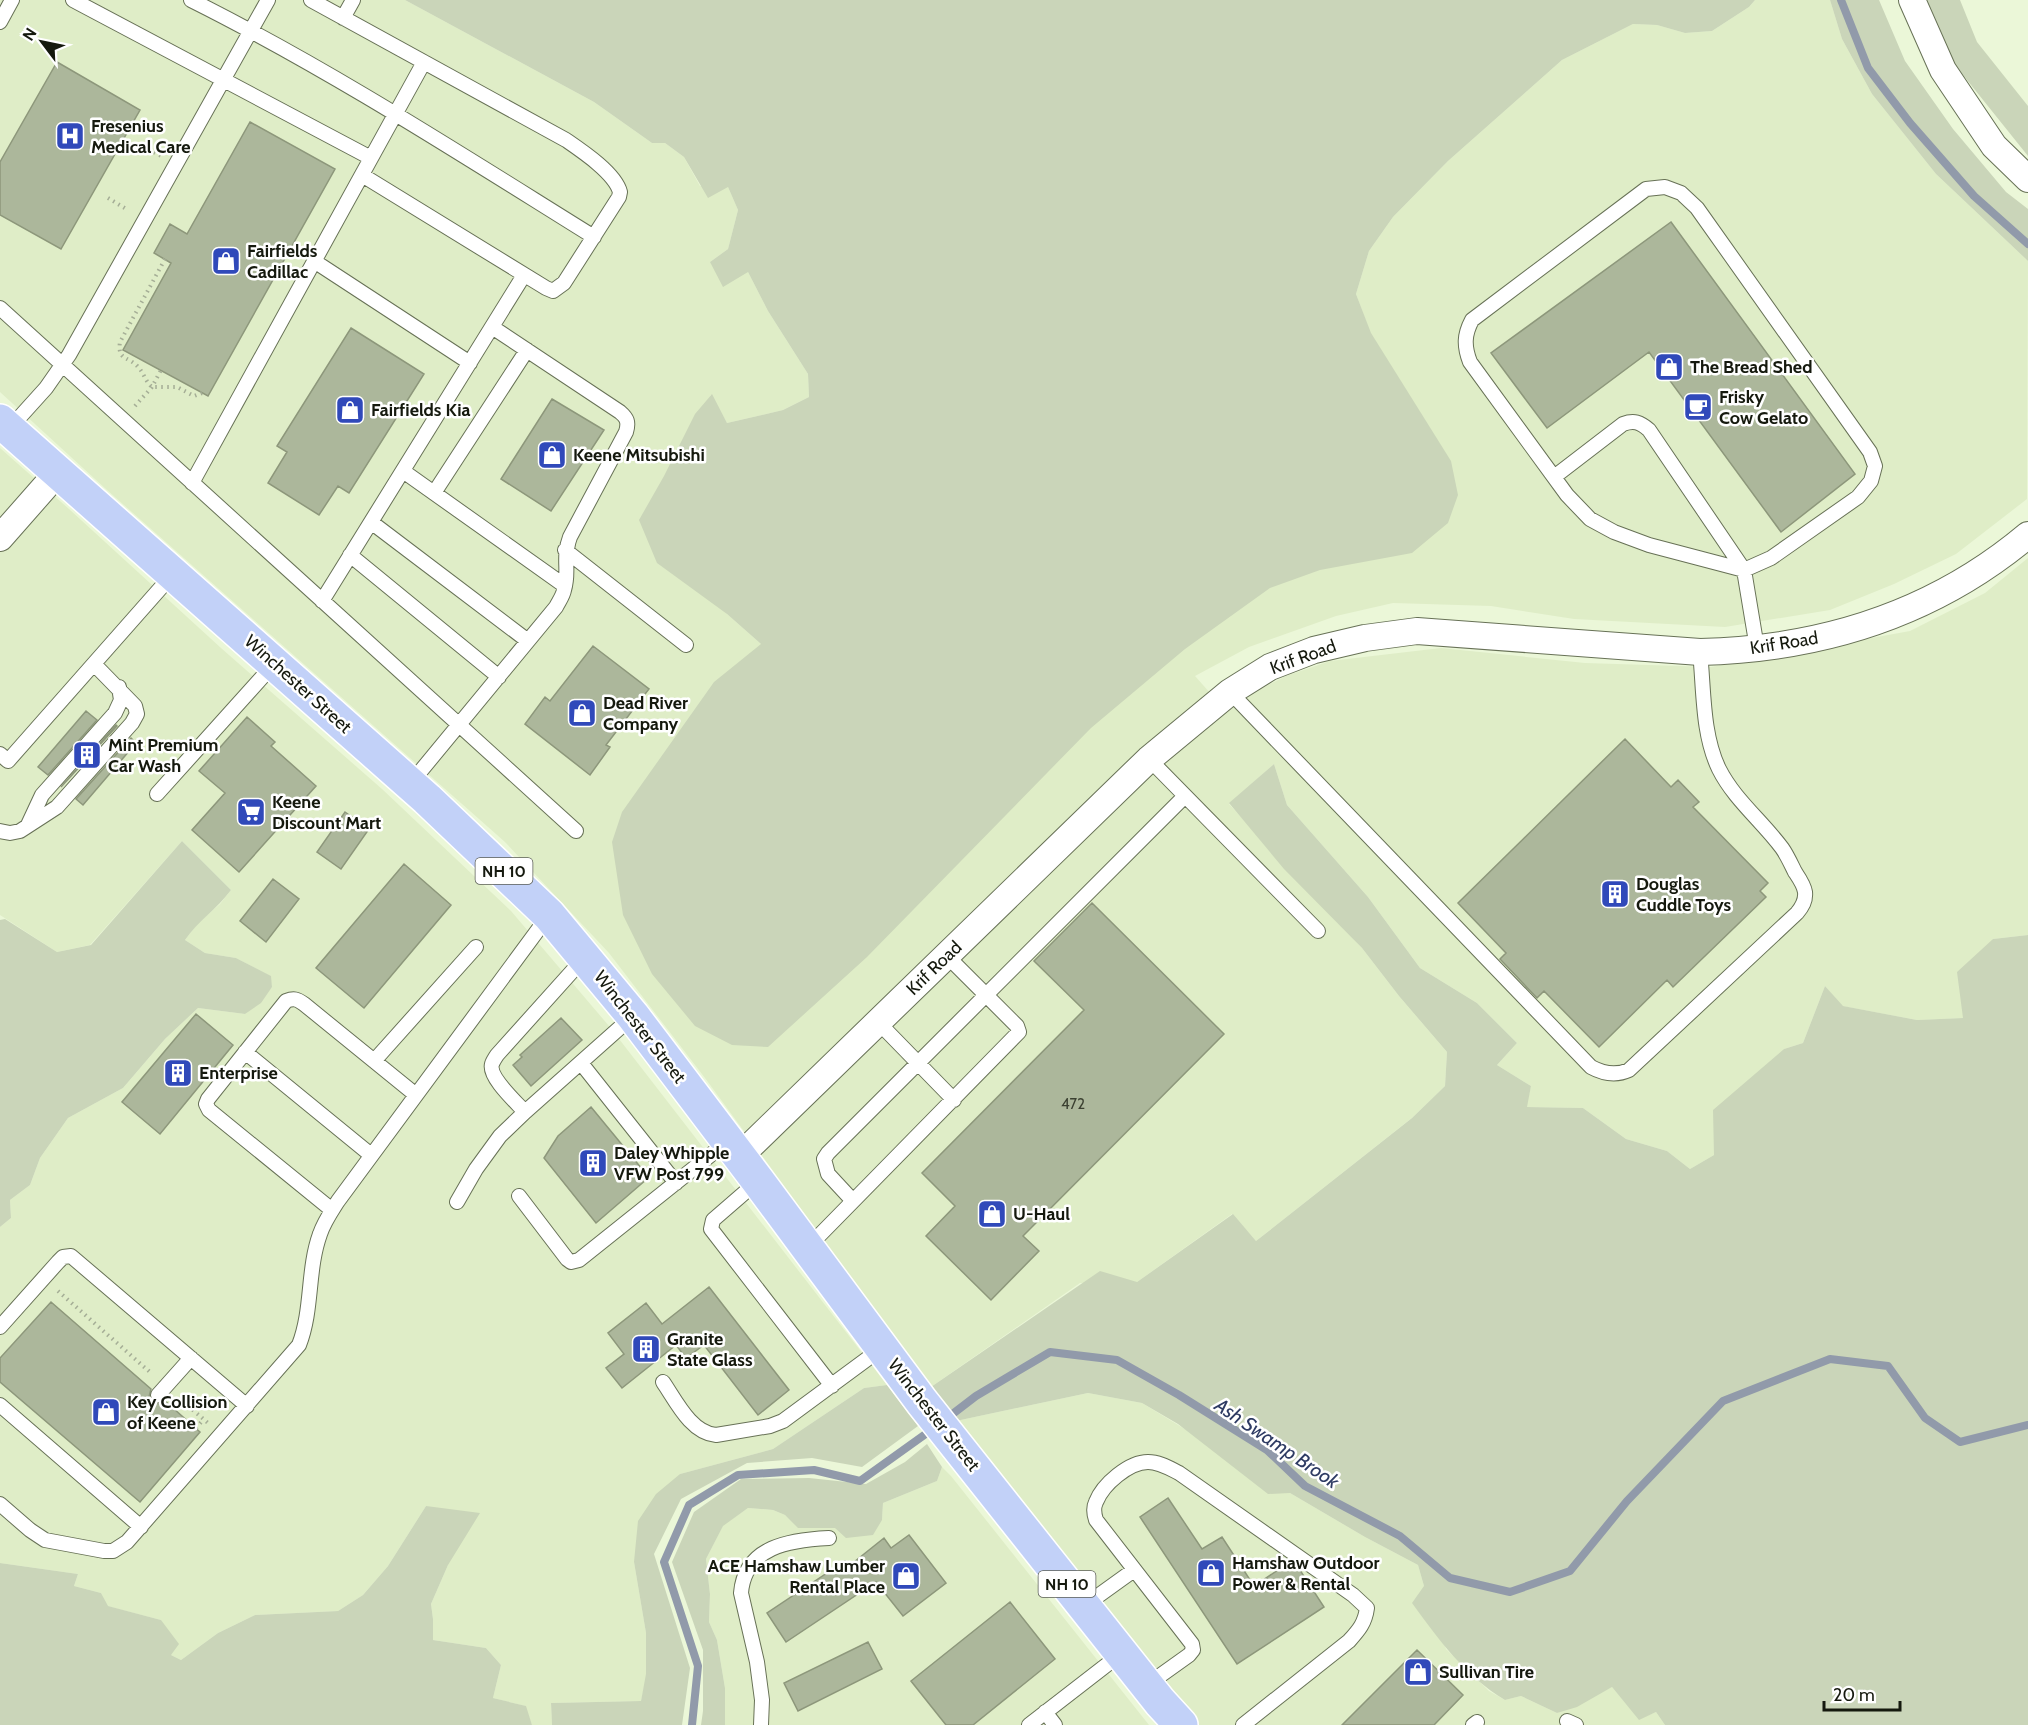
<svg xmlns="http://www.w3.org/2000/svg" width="2028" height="1725" font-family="Cabin,sans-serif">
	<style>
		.built { fill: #dfedc7 }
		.green { fill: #cad5b9 }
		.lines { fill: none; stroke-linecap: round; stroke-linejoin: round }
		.stream { stroke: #919aaa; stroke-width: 8 }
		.building { fill: #acb79b; stroke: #8d977b; stroke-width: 1.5 }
		.service-casing { stroke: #677156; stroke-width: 16 }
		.minor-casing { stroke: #677156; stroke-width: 28 }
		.primary-casing { stroke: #fff; stroke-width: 36 }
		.path { stroke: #a5ae96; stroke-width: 4; stroke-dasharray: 1.5 4.5; stroke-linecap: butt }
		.service { stroke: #fff; stroke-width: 14 }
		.minor { stroke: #fff; stroke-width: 26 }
		.primary { stroke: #c2d1f8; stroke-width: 33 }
		.labels { text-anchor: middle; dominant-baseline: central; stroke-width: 5; stroke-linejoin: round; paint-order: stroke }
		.number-label { font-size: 15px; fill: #3b4031 }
		.shield { fill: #fff; stroke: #5b5e56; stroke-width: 1.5 }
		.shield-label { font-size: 16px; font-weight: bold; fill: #15190e }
		.poi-label { font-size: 18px; font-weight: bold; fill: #15190e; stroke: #fff; text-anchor: start }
		.street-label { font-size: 18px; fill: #15190e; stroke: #fff }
		.water-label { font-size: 20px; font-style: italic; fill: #2e3b63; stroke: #fff }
	</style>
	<rect width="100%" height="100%" fill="#ebf7d8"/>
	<path class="built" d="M0,0H405L594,102L652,143H665L684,157L700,186L728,187L738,210L728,249L710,262L748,272L768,311L808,374L809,397L783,410L727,423L711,395L640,520L727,614L761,644L1370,332L1356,294L1369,251L1393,217L1448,161L1562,60L1633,24L1657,25L1685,33L1712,31L1749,7L1755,0H1830L1842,39L1872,94L1936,174L2028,261L2027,499L1956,554L1894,584L1830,610L1725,627L1574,619L1491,606L1393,603L1336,616L1249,647L1195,676L1227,712L1254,692L1286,676L1330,661L1441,648L1585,663L1711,667L1910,631L1985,593L2028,558V935L1993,939L1964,1018L1917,1020L1842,1006L1825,986L1803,1043L1784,1049L1714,1155L1690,1169L1667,1151L1626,1139L1583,1108L1526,1107L1531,1086L1497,1065L1517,1043L1477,1003L1420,968L1368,897L1287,805L1274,764L1229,804L1362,948L1399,996L1447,1052L1445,1086L1413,1117L1256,1241L1232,1214L1137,1282L1080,1283L928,1389L843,1266L705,1078L609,953L505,842L107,490L0,392Z
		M0,448L69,509L221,648L382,789L511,911L609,1026L887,1385L864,1388L773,1449L680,1474L634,1562L646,1633L647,1674L641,1701L551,1703L552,1725H532L525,1706L493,1698L501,1665L486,1648L433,1640V1619L431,1604L448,1565L426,1506L388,1566L363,1595L338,1611L255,1615L218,1633L181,1660L171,1655L161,1620L107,1606L101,1593L74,1586L78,1574L0,1563V1227L11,1218L10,1200L30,1185L40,1158L68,1118L123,1088L165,1039L198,1008L245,1014L272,987L270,976L236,958L205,953L185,940L198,923L220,904L231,890L182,841L90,945L57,952L0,915Z
		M1088,1393L1142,1403L1290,1493L1365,1537L1418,1565L1424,1586L1446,1649L1489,1691L1505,1700L1521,1696L1557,1713L1612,1687L1639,1719L1656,1712L1665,1725H1199L956,1421Z
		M942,1467L951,1476L1149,1725H725V1688L717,1640L709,1622L710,1594L706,1559L723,1525L748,1508L773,1510L785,1515L799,1528H835L882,1520L883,1503L937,1481Z"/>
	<path class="green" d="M405,0H1755L1749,7L1712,31L1685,33L1657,25L1633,24L1562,60L1448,161L1393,217L1369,251L1356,294L1371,333L1451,461L1458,495L1448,523L1412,553L1320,570L1270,588L1185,649L1091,728L867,957L768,1047L732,1045L695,1026L652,974L623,915L612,842L622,812L714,682L761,644L727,614L657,563L639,520L664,476L695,414L712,394L727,423L783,410L809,397L808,374L768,311L748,272L723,287L710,262L728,249L738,210L728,187L708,198L684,157L665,143H652L594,102Z
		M1830,0H1879L1905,61L1953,129L2006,192L2028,209V261L1936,174L1872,94L1842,39Z
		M1924,0H1960L1977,42L2028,106V156L1951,60Z
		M1274,764L1287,805L1368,897L1420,968L1477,1003L1517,1043L1497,1065L1531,1086L1527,1107L1583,1108L1626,1139L1667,1151L1690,1169L1714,1155L1713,1110L1784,1049L1803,1043L1825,986L1843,1006L1917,1020L1963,1018L1957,972L1993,939L2028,935V1725H1665L1656,1712L1639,1720L1612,1687L1577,1707L1557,1713L1521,1696L1505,1700C1466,1677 1438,1639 1412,1603L1424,1586L1418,1565L1365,1537L1290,1493L1268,1494L1178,1424L1142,1403L1088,1393L956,1421L928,1389L1100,1271L1137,1282L1233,1214L1256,1241L1412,1118L1445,1086L1447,1052L1399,996L1362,948L1284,869L1229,803Z
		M182,841L231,890C217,909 198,921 185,940L205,953L236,958L271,976L272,987L261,1003L245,1014L198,1008L165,1039L123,1088L68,1118L40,1158L30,1185L10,1200L11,1218L0,1227V920L5,919L57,952L91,945Z
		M887,1385L918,1426L862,1467L812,1458L747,1463L681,1499L654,1554L690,1668L682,1725H552L551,1703L641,1701L646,1674V1633L634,1562L638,1521L656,1494L680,1474L773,1449L864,1388Z
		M927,1444L942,1467L937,1481L883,1503L882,1520L873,1535L846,1538L835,1528H798L785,1515L773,1510L748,1508L723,1526L706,1559L710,1594L709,1622L717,1640L725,1688V1725H701L703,1711V1650L672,1562L694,1512L741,1479L809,1478L866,1484L905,1462Z
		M426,1506L480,1513L448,1565L431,1604L433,1619V1640L486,1648L501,1665L493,1698L526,1706L532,1725H0V1563L78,1574L74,1586L101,1593L108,1606L161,1620L179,1644L171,1655L181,1660L218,1633L255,1615L338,1611L363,1595L388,1566Z"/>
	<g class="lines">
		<path class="stream" d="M1841,0L1868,68L1910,123L1974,196L2028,244
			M946,1419L976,1396L1050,1352L1117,1360L1179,1395L1267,1450L1305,1486L1400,1536L1450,1578L1510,1592L1570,1571L1627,1501L1723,1401L1830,1359L1888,1366L1925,1418L1960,1442L2028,1425
			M692,1725L698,1666L664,1562L689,1505L738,1475L814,1470L860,1481L934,1428"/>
	</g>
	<path class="building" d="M57,62L140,110L61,249L0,215V162Z
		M250,122L335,169L208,396L123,350L171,263L154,253L170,224L187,234Z
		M1671,222L1855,474L1781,532L1649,352L1547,428L1491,353Z
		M351,328L424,374L349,493L338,486L319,515L268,483L287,452L277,446Z
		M552,399L604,430L551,511L501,479Z
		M593,646L649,689L606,745L610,747L590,775L525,724L545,697L550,701Z
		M86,711L97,720L48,775L38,767Z
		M247,717L275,742L271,746L316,786L239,872L192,830L225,793L199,771Z
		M116,725L117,726L61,787Z
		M131,738L136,743L83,805L76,799Z
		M1625,739L1671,787L1678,780L1699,802L1693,807L1768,883L1760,891L1766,897L1673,987L1667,980L1599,1047L1544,991L1537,998L1500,959L1506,953L1458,903Z
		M345,812L369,829L341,869L317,852Z
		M404,864L451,905L364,1008L316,968Z
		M273,879L299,899L266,942L240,921Z
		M1092,903L1224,1034L1023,1236L1039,1251L991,1300L926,1236L955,1206L922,1173L1084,1010L1034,961Z
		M196,1014L233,1045L160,1134L122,1102Z
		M561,1018L582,1040L531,1086L513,1065L522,1057L520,1055Z
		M591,1107L642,1169L640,1171L647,1179L596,1223L544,1158L558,1136Z
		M709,1287L789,1390L758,1415L704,1345L686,1358L676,1345L622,1388L606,1368L624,1354L608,1333L646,1303L662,1324Z
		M51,1302L151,1389L149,1397L152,1402L160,1404L165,1401L200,1432L140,1502L0,1382V1358Z
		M1168,1498L1202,1549L1222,1537L1254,1586L1290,1562L1298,1567L1324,1607L1237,1664L1140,1517Z
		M909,1535L946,1583L903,1616L876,1582L786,1642L767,1613L845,1561L849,1566L884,1538L891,1548Z
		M1010,1602L1055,1659L973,1725H946L911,1681Z
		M868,1642L882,1669L798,1711L784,1683Z
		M1417,1650L1463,1695L1434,1725H1342Z"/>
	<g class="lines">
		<g class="service-casing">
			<path id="service" d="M73,0L371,158
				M191,0C331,70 462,155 594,237
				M311,0L566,140C582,151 615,173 620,192L619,197L564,283L553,291L546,288L362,175
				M343,18L353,0
				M0,22L12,0
				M1665,187L1681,193L1697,208L1870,452L1875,466L1871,481L1858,497L1771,558L1744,570L1649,545L1614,532L1590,519L1567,495L1470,362C1464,346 1464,335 1472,320L1646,189Z
				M314,261L470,363
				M0,308L576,831
				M9,429L46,388L69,355L268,0
				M403,471L565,586
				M1554,477L1623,424C1634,420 1640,422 1649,430L1744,570L1757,648
				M192,483L424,62
				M434,493L527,350
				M371,522L528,641
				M565,550L686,645
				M350,555L499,677
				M322,601L524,275
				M1230,692L1591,1067C1604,1074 1616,1076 1629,1070L1797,913C1802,907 1806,901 1805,892C1804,885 1799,878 1795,872C1791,864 1787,855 1782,848C1762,821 1734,799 1719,769C1702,734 1704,690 1700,652
				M0,754L8,761L173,574
				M1149,759L1318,931
				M410,784L556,607C559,601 563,596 564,590C570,571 562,558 570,537L626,432C629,422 627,418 620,412L492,327
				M157,794L274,664
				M28,825L42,795L115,713L121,700L119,687
				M0,831L10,833L20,831L57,807L132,723L137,714L135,706L94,664
				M878,1022L954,1100
				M245,1052L371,1155
				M374,1061L476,947
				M581,1063L676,1183
				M525,1112C517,1103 488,1077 492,1064C493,1061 495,1058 497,1055L585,957
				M758,1181L713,1220L711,1229L832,1386
				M519,1196L567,1259L571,1262L579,1260L728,1141
				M853,1201L828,1174L824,1159L828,1153L1185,796
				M457,1202L476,1169L500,1136L525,1112L633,1016
				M332,1210L209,1110L206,1104L208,1099L286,1001C294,998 297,999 304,1004L416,1095
				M808,1247L1019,1032L1017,1026L947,956
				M0,1327L58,1262L63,1257L71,1256L247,1406
				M663,1382C676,1401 691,1433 716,1435L770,1426L783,1421L882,1348
				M158,1395L191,1358
				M0,1405L141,1527
				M0,1504L30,1530L45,1540L104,1551H113L127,1542L299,1345C313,1309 307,1270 320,1234C324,1222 331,1212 338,1201L549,915
				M1084,1606L1134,1570
				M1147,1685L1189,1655L1193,1650L1192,1644L1096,1520C1094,1514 1093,1508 1096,1502C1103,1484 1129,1462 1148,1462C1159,1462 1169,1468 1179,1473L1353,1595L1367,1608C1365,1623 1359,1630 1349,1641L1243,1725
				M1045,1712L1055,1725
				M1567,1721L1576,1725
				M761,1725L762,1700L757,1662L741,1593C745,1546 790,1540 829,1538
				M1029,1725L1122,1653
				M1473,1725L1477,1722"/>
		</g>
		<g class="minor-casing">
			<path id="minor" d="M1912,0L1943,70L1994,146L2028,179
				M0,538L58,472
				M740,1156L1149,759L1230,692L1270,667L1314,650L1365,638L1417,631L1700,652C1822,649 1934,614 2028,535"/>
		</g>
		<g class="primary-casing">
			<path id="primary" d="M0,421L427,799L549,915L633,1016L758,1181L922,1402L1160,1702L1181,1725"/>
		</g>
		<path class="path" d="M138,144L161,156
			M108,198L128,210
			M165,259L120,342C117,361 129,356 138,367C144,373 145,381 152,387H177L194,396L202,393
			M135,406L152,387L161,370
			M58,1291L151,1373
			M179,1398L208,1423
			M196,1428L204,1419"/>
		<use href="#service" class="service"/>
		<use href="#minor" class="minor"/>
		<use href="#primary" class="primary"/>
	</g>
	<defs>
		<g id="hospital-square" transform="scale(1.5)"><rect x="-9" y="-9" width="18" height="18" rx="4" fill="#3049ba" stroke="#fff"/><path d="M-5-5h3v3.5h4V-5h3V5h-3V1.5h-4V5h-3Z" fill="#fff"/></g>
		<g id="shop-square" transform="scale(1.5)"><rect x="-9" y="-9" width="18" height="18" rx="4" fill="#3049ba" stroke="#fff"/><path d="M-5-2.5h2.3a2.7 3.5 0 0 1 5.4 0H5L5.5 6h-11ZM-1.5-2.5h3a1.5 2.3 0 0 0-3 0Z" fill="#fff"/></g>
		<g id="cafe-square" transform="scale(1.5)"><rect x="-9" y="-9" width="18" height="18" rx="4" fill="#3049ba" stroke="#fff"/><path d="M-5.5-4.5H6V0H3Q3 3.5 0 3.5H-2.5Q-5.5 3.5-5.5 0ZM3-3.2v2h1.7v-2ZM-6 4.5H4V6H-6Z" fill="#fff"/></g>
		<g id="building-square" transform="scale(1.5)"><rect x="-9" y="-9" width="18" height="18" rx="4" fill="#3049ba" stroke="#fff"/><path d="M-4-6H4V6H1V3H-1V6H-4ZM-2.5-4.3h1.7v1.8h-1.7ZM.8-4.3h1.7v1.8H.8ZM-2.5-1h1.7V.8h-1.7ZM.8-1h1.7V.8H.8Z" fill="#fff"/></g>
		<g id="supermarket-square" transform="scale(1.5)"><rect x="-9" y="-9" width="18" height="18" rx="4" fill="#3049ba" stroke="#fff"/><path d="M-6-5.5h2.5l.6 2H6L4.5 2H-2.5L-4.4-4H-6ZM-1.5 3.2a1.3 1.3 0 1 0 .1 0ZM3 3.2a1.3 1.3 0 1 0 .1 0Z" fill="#fff"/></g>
	</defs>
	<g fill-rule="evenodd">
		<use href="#hospital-square" x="70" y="136"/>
		<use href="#shop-square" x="226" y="261"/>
		<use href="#shop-square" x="1669" y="367"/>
		<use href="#cafe-square" x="1698" y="407"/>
		<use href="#shop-square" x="350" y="410"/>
		<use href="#shop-square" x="552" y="455"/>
		<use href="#shop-square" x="582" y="713"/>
		<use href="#building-square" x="87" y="755"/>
		<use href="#supermarket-square" x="251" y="812"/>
		<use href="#building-square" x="1615" y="894"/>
		<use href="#building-square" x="178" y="1073"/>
		<use href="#building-square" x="593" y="1163"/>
		<use href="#shop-square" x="992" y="1214"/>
		<use href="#building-square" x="646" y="1349"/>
		<use href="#shop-square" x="106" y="1412"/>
		<use href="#shop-square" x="1211" y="1573"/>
		<use href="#shop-square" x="906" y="1576"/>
		<use href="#shop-square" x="1418" y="1672"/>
	</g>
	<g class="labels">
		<g class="number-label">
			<text x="1073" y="1104">472</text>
		</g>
		<g class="shield">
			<rect x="475.5" y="858" width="57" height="26" rx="4.5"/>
			<rect x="1038.5" y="1571" width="57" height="26" rx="4.5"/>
		</g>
		<g class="shield-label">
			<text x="504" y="871">NH 10</text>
			<text x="1067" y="1584">NH 10</text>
		</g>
		<g class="poi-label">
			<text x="91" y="126">Fresenius<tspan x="91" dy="21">Medical Care</tspan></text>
			<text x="247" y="251">Fairfields<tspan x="247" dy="21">Cadillac</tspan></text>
			<text x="1690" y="367">The Bread Shed</text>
			<text x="1719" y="397">Frisky<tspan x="1719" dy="21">Cow Gelato</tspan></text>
			<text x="371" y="410">Fairfields Kia</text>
			<text x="573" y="455">Keene Mitsubishi</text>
			<text x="603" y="703">Dead River<tspan x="603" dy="21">Company</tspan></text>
			<text x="108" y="745">Mint Premium<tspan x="108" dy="21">Car Wash</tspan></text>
			<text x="272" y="802">Keene<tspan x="272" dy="21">Discount Mart</tspan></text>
			<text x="1636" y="884">Douglas<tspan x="1636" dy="21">Cuddle Toys</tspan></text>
			<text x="199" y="1073">Enterprise</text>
			<text x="614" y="1153">Daley Whipple<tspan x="614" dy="21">VFW Post 799</tspan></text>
			<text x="1013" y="1214">U-Haul</text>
			<text x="667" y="1339">Granite<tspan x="667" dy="21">State Glass</tspan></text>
			<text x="127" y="1402">Key Collision<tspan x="127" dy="21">of Keene</tspan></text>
			<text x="1232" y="1563">Hamshaw Outdoor<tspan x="1232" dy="21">Power &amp; Rental</tspan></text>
			<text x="885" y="1566" text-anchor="end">ACE Hamshaw Lumber<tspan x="885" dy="21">Rental Place</tspan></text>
			<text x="1439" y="1672">Sullivan Tire</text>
		</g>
		<g class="street-label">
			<text transform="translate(1784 643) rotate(-9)">Krif Road</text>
			<text transform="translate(1303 657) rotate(-20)">Krif Road</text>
			<text transform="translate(298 684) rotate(42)">Winchester Street</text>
			<text transform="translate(934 968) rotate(-44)">Krif Road</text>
			<text transform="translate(640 1027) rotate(52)">Winchester Street</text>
			<text transform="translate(934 1415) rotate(52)">Winchester Street</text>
		</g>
		<g class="water-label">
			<text transform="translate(1277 1443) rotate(34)">Ash Swamp Brook</text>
		</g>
	</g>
	<g transform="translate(42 42) rotate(302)" stroke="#ffffff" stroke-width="4.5" paint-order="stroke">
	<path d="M0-4.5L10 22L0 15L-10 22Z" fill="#15190e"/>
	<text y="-9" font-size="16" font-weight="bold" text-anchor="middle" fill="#15190e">N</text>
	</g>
	<path d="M1824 1701v9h76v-9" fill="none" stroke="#15190e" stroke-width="3"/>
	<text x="1833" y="1701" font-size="18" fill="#15190e" stroke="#ffffff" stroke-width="4.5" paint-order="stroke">20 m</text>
</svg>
